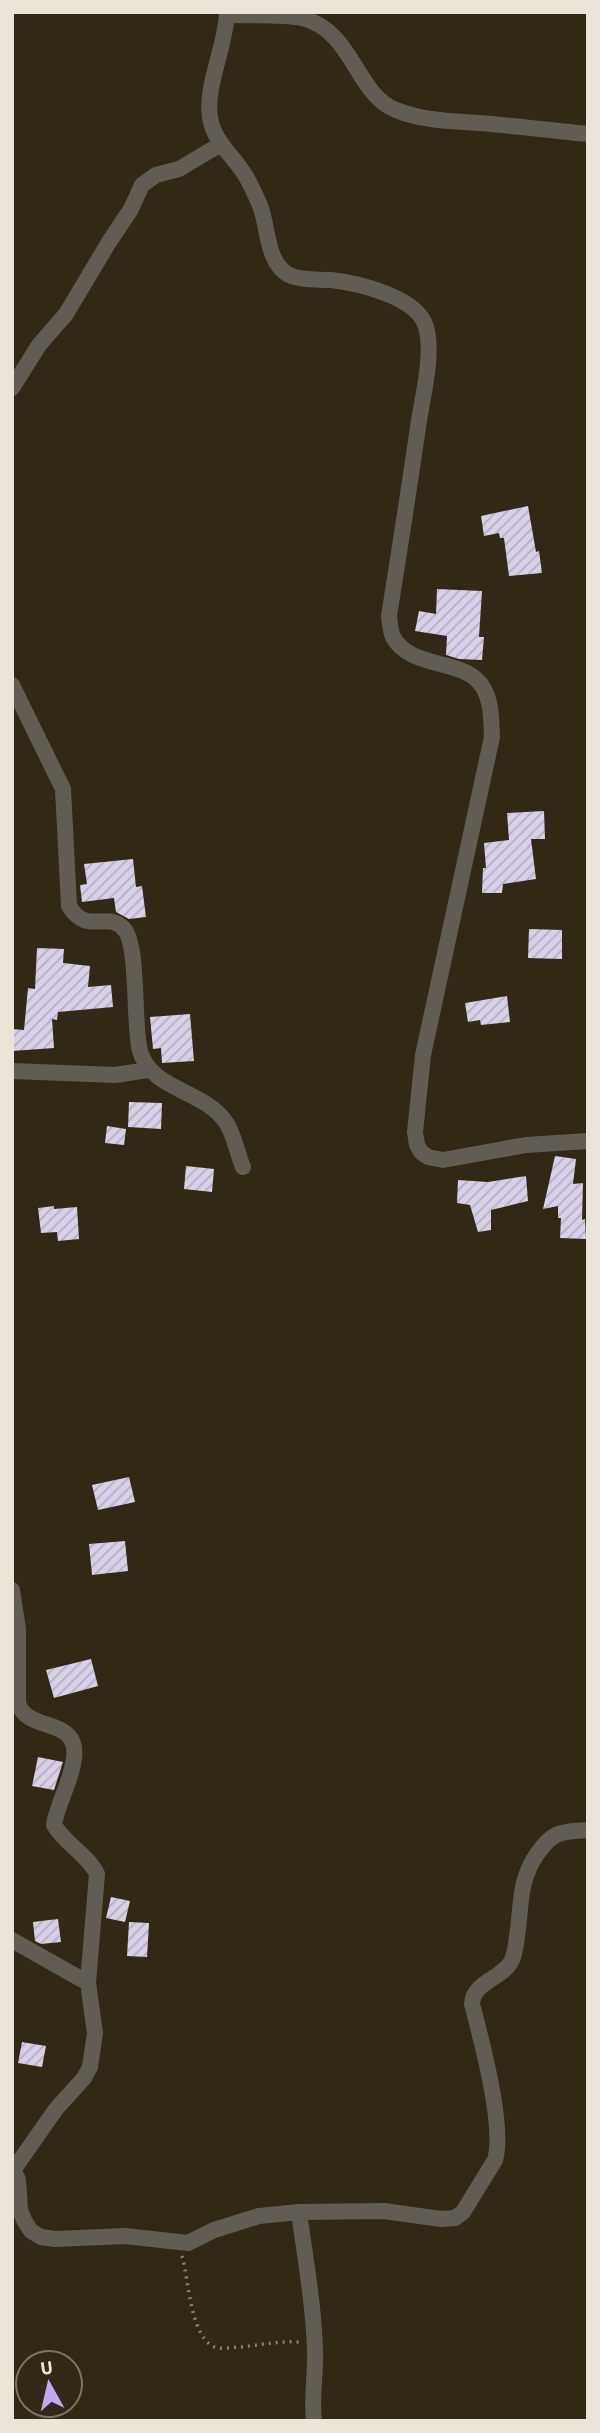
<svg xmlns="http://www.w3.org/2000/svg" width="600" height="2433" font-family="'Source Sans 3',sans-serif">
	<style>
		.building { fill: url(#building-hatch) }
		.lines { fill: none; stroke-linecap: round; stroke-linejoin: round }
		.path { stroke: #888172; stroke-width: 3.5; stroke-dasharray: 2 5; stroke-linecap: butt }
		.minor { stroke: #615d54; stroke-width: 16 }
	</style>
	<defs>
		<pattern id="building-hatch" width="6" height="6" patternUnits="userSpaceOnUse" patternTransform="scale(1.75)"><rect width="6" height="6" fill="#d7d0e8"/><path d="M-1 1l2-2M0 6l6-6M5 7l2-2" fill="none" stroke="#b3adbe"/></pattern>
	</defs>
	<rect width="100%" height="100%" fill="#312816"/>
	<path class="building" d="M528,506L536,552L539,551L542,573L509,576L504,538H500L499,533L484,536L481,516Z
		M437,589L482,591L479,637H484L482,660L459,659L446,655L447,636L415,631L419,611L436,614Z
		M544,811L545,839H531L536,879L503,884L502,893H482L483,868H486L484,843L509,840L507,813Z
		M133,859L136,887L142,886L146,917L129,919L116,912L114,898L82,902L80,885L87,884L84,864Z
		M529,929L562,930V959L528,958Z
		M37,948L64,949L63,963L90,966L88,987L111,985L113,1007L58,1012L57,1020L52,1019L54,1048L12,1051V1029L24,1030L28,988L35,989Z
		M507,996L510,1022L481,1025L480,1020L468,1022L465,1003Z
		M190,1014L194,1061L162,1063L161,1048L153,1049L150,1017Z
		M129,1102L162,1103L161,1129L128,1127Z
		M107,1126L126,1129L124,1145L105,1143Z
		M555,1156L576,1159L573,1184L583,1183L582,1220L585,1219L586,1239L560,1238L561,1218H558V1206L543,1209Z
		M186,1166L214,1169L212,1192L184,1189Z
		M526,1176L528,1201L491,1210V1230L478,1232L470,1205L457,1203L458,1180L488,1182Z
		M54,1206V1209L77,1207L79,1239L58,1241L57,1232L41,1233L38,1208Z
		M129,1477L135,1502L98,1510L92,1485Z
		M125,1541L128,1571L92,1575L89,1544Z
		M91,1659L98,1686L54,1698L46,1670Z
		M38,1757L63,1762L54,1790L32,1786Z
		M111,1897L130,1901L125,1922L106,1918Z
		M58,1919L61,1942L41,1944L35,1941L33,1922Z
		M129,1922L149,1923L147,1957L127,1956Z
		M22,2042L46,2046L42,2067L18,2063Z"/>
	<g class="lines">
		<path class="path" d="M182,2256C189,2279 190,2342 218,2348C225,2349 233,2347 240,2347C260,2345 279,2341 299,2342"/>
		<path class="minor" d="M227,12C226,46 205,86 210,117C213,141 233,155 245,175C250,183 255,194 259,203C269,225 265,262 289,275C302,281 317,279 331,280C358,283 418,297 426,327C434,354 422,399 418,427C409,490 399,553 389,616C390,622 390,631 393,637C413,672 466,656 484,689C492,704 491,720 492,737L423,1055L415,1132L417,1145L421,1152L428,1157L443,1160L526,1145L588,1141
			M227,15C249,16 282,14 302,18C353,30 356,95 396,110C425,122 460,121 491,124C524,127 556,131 588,134
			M12,388L39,345L66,314L109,242L131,209L142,185L156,175L179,169L221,144
			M12,685L63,789L69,906C87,936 108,910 124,929C139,945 133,1025 140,1051C151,1090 203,1090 225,1121C234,1133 237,1153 243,1167
			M12,1071L115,1075L148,1070
			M12,1590L18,1629V1703C26,1728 59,1720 71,1739C84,1759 56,1804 54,1825C65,1844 89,1856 97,1874L88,1983L95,2033L90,2067L84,2078L56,2109L14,2169
			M12,1940L88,1983
			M12,2166L18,2180L20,2210L24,2220L31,2231L41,2237L55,2239L125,2236L188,2243L214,2230L259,2216L299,2212L384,2211L441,2219L455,2218L463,2212L495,2160C505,2126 481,2039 472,2004C473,1982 501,1979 511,1962C515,1955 516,1945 517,1936C522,1905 518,1882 537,1854C542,1847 548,1839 556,1835C564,1831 578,1831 588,1830
			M299,2212C305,2258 314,2305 315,2351C316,2375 311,2397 314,2421"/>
	</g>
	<rect width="600" height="2433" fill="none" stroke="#eae4d9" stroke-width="28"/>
	<g transform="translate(49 2384) rotate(352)"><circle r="33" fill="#312816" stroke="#7b7364" stroke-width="2"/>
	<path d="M0-5L12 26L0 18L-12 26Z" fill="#c0a8f3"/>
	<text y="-10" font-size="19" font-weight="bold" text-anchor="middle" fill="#eae4d9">U</text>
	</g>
</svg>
